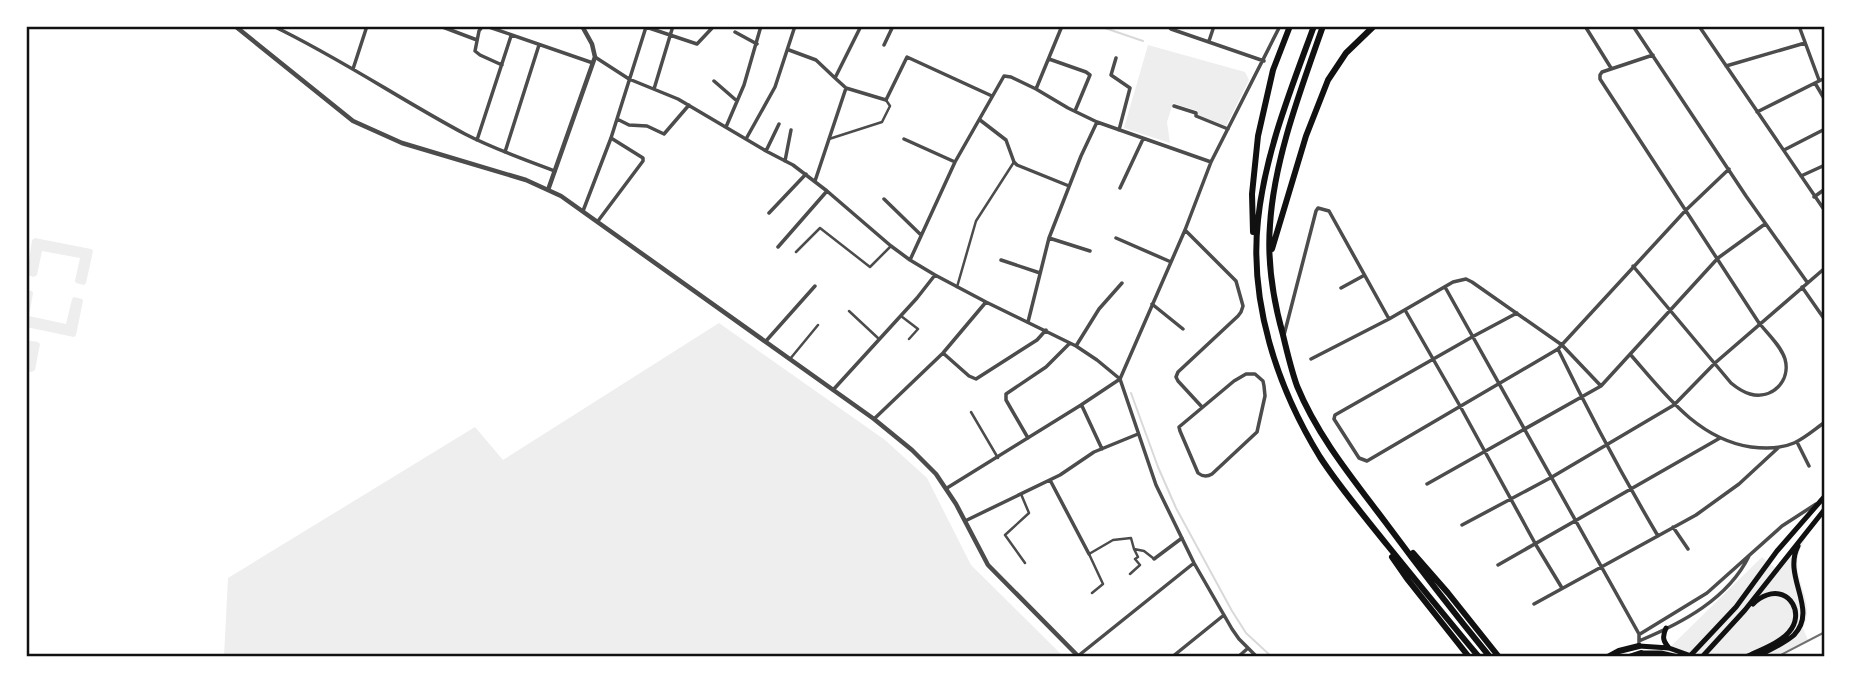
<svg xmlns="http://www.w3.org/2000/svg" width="1851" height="683" font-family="Overpass,sans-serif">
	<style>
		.green { fill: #eee }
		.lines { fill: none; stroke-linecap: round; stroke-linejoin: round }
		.stream { stroke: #d9d9d9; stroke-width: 2 }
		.pedestrian { stroke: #4c4c4c; stroke-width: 2.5 }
		.minor { stroke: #4c4c4c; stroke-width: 3.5 }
		.tertiary { stroke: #4c4c4c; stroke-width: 4.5 }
		.primary { stroke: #111; stroke-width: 5 }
		.motorway { stroke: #111; stroke-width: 6 }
		.rail { stroke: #707070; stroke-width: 2 }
		.neatline { fill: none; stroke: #111; stroke-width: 2.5 }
	</style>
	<rect width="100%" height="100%" fill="#fff"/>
	<path class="green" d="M1148,45L1245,72L1249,80L1226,126L1198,115V111L1173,103L1167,122L1170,143L1124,128Z
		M35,238L91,249L93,251L86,283L84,285L76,283L75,281L80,258L42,251L37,275L34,277L27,275L32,240Z
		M26,290L32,291L33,293L29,316L66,324L72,299L74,297L82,299L83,301L76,335L74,337L26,327Z
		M719,323L885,440L927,478L971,565L1064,657H224L228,578L475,427L503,460Z
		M26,340L38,342L40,344L35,370L32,372L26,371Z
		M1807,535C1804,542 1799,549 1798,556C1793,582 1816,601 1803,628L1808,640L1774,657H1641L1661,656L1762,557L1778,570Z"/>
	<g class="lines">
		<path class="stream" d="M1099,26L1143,41
			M1131,393L1158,467L1176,508L1232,611L1246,633L1272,657"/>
		<path class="pedestrian" d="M829,139L882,122L890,106L886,100
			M796,252L820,228L870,267L891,246
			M957,287L976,221L1014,162
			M849,311L879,339
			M901,316L918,329L909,339
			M790,359L818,325
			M971,412L998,458
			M1021,494L1029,513L1005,535L1025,563
			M1130,574L1140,565L1135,559L1138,557L1134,549L1144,551L1153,558
			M1092,593L1103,584L1089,554L1113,540L1131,538L1134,549"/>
		<path class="minor" d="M273,26C340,58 401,100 465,134C494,149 525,160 555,171
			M440,26L477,40
			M861,26L835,78L846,88L886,100L907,57L992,96
			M1168,26L1171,29L1264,61
			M1585,26L1611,68
			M1633,26L1746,196L1807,282
			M1699,26L1825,211
			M1799,26L1819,80
			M646,27L697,44L714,26
			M735,32L757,44
			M1209,41L1214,26
			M884,45L893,26
			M789,50L816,60L835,78
			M595,57L629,79L678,99L766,151L793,165L827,191L891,246L910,260L935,275L986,302L1076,346L1097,360L1120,379L1156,485L1194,563L1232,629L1239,639L1257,657
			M1116,58L1111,75L1130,88L1119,130
			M1049,59L1086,72L1090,75L1075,111
			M502,65L480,55L475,51L479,31L482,27H489L593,63
			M1726,66L1805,43
			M353,69L367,26
			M714,81L737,101
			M1815,83L1825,100
			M654,89L673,26
			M1036,89L1062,26
			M1174,106L1196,113V116L1228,129
			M1757,112L1825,78
			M617,119L629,125L647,126L664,134L689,105
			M980,120L1006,140L1014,162L1017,165L1069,186
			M726,127L744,85L761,26
			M746,139L775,87L795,26
			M904,139L955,162
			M477,140L511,36
			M1784,150L1825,129
			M766,151L779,124
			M505,152L539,45
			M785,161L791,130
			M1801,176L1825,165
			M815,181L846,88
			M1120,188L1143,139
			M1814,197L1825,189
			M884,199L921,235
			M583,211L611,138L646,27
			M769,213L806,174
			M598,221L643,161V158L611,138
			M1185,230L1236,281L1243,306L1241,312L1238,316L1178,372L1176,377L1178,381L1202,407
			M1049,238L1090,251
			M1116,238L1171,262
			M778,247L827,191
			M910,260L955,162L1004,76L1011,77L1036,89L1068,108L1097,122L1211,162
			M1001,260L1040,273
			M1633,266L1731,383C1737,388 1743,392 1750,394C1772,400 1791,381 1785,359C1781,346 1768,334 1759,323L1600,79V75L1602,72L1653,55
			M1445,287L1639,634V647
			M1802,287L1825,320
			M1341,288L1363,276
			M1152,304L1183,329
			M1405,310L1460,406L1536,545L1562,588
			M1517,313L1472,337L1335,415L1334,419L1359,458L1367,461L1558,349L1686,210L1729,169
			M1028,322L1049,238L1081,156L1097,122
			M1284,335L1316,211L1318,208L1329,211L1389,319
			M766,341L815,286
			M1076,346L1099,309L1122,283
			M1558,349C1589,413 1622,475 1658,536
			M943,353L969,376L976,379L1037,340L1046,330
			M1630,354C1664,393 1697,439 1751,447C1766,449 1780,449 1794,443C1805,438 1815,429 1825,422
			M1311,359L1389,319L1453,282L1466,279L1472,282L1562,345L1601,386
			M1246,374H1255L1263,381L1264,386L1265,396L1257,432L1212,474C1207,477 1203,477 1198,473L1180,431L1179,427L1234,381Z
			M833,390L917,298L935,275
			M1082,406L1102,449
			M874,419L943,353L986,302
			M1028,438L1006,400V394L1046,367L1070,343
			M1797,442L1809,466
			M1050,480L1089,554
			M1427,484L1601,386L1718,258L1765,224
			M947,488L1081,405L1120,379L1185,230L1211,162L1280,26
			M965,521L1060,475L1094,452L1138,434
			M1462,525L1552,477L1674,405L1715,363L1825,268
			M1673,527L1688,549
			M1154,559L1182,538
			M1498,565L1720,438
			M1534,604L1696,515L1739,484L1778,448
			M1640,634L1707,593L1782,526L1816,504
			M1639,641C1682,623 1728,599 1749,556
			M1078,656L1194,563
			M1172,657L1224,615
			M1238,657L1247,649"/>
		<path class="tertiary" d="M235,26L353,121L402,143L526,180L561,196L874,419L912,450L936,474L956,504L988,565L1079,657
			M548,190L595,57L592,44L582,26"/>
		<path class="primary" d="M1666,628C1662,637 1663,641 1669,648
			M1639,646L1669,648L1694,657
			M1641,653H1661L1678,657
			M1689,657L1736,607L1777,551L1825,496
			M1702,657L1745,610L1825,509
			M1746,657C1760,650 1780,643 1789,632C1805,614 1790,587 1767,595C1761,597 1757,600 1753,604
			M1756,657C1769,650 1784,644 1794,635C1819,609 1782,577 1798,546"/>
		<path class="motorway" d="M1314,26C1291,89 1265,153 1258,220C1249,302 1277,387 1320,457C1340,488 1365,517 1388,546C1418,583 1448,620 1479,657
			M1323,26C1301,89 1274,159 1270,225C1267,263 1273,299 1283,335C1287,352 1291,369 1297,386C1318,437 1353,479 1386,523C1420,569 1454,613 1490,657
			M1253,232L1252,194L1258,136L1273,70L1290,26
			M1272,249L1306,136L1328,80L1346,53L1374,26
			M1413,553L1448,593L1499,657
			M1392,557L1408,580L1469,657
			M1608,657L1619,651L1639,646
			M1629,657L1641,653"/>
		<path class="rail" d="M1777,657L1825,632"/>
	</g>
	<rect width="1851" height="683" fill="none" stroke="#ffffff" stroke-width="56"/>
	<rect x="28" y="28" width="1795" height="627" class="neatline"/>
</svg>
